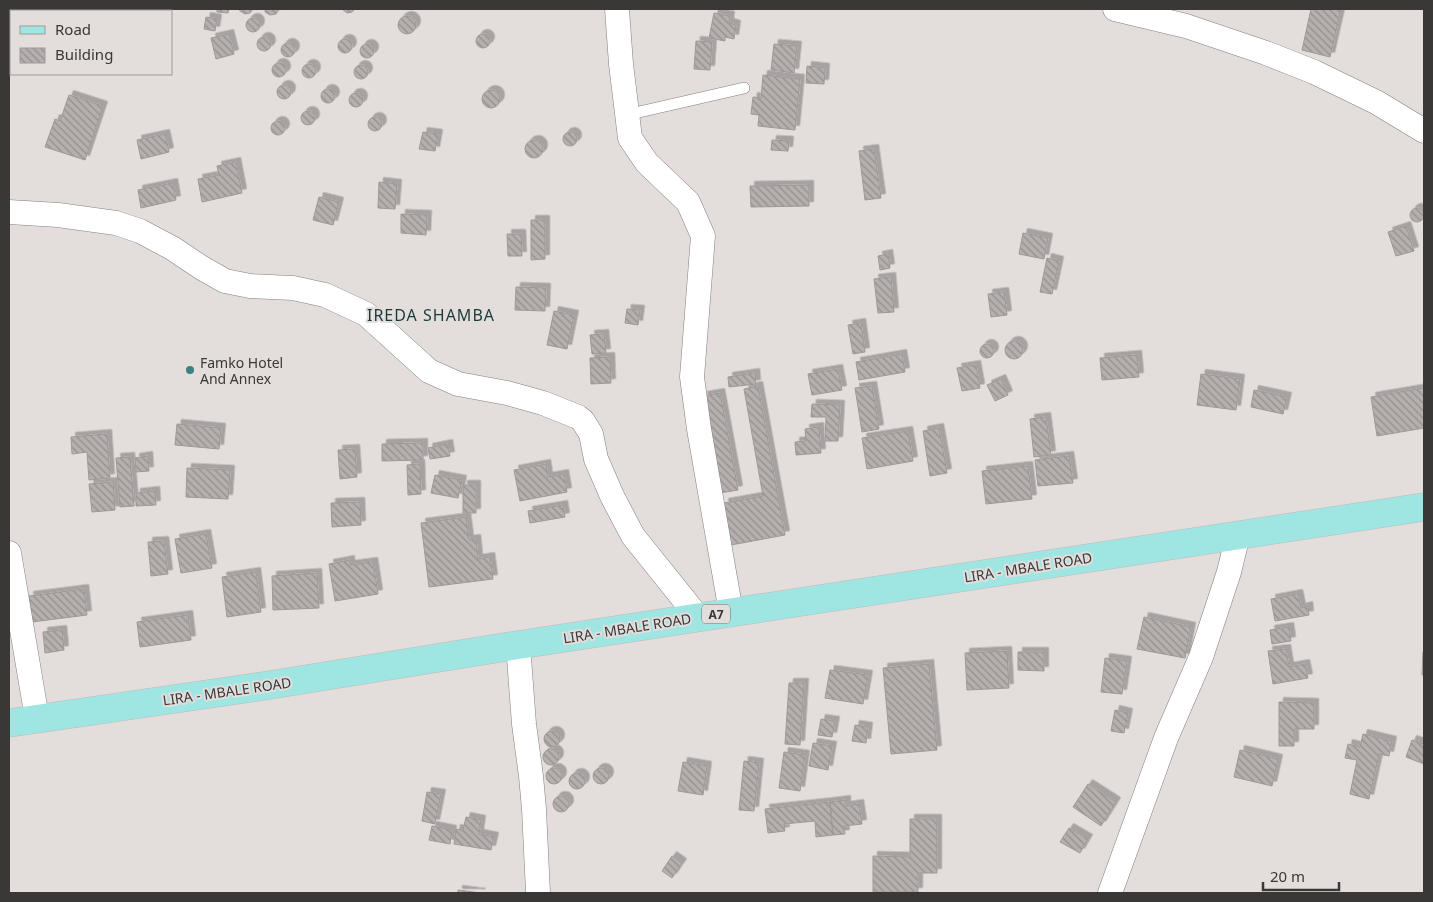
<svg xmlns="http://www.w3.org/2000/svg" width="1433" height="902" font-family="'Noto Sans',sans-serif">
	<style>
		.building { fill: url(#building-back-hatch); stroke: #9e9897; filter: url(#shadow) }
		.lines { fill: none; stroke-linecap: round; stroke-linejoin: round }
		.service-casing { stroke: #857f7e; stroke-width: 12 }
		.minor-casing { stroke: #857f7e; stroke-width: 25 }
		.primary-casing { stroke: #bcbbbb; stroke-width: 29 }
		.service { stroke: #fff; stroke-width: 11 }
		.minor { stroke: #fff; stroke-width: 24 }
		.primary { stroke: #9fe6e3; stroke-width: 28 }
		.poi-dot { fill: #39827f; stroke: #e3dddc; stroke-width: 2 }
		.labels { text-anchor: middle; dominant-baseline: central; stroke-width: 4; stroke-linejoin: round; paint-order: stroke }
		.shield { fill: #e3dddc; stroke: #6d6968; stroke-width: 1 }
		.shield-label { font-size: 12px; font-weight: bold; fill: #3a3737 }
		.poi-label { font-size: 14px; fill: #3a3737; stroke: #e3dddc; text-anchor: start }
		.street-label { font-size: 14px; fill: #3a3737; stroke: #e3dddc }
		.quarter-label { font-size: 16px; letter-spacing: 1px; fill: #183b3a; stroke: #e3dddc }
	</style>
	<defs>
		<pattern id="building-back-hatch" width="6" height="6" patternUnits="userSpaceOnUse" patternTransform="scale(1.25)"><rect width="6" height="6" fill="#b5afae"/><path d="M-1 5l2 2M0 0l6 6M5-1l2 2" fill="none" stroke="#948f8e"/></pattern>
		<filter id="shadow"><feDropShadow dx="4.5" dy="-4.5" stdDeviation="0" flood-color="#0004"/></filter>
	</defs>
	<rect width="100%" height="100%" fill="#e3dddc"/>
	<path class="building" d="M217,9H229L228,13L217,12Z
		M239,9H253L250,13L245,14L240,11Z
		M265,9H279L276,14L270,15L265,12Z
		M342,9H355L352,12L347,13Z
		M1311,9H1341L1330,57L1302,50Z
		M714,13L730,16L729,23L736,25L734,39L725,37V41L709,38Z
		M398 25a9 9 0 1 1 18 0a9 9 0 1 1-18 0Z
		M206,17L217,19L215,31L204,29Z
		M246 25a7 7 0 1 1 14 0a7 7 0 1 1-14 0Z
		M476 41a7 7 0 1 1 14 0a7 7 0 1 1-14 0Z
		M229,34L234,54L216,59L211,38Z
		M257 44a7 7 0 1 1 14 0a7 7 0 1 1-14 0Z
		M338 46a7 7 0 1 1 14 0a7 7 0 1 1-14 0Z
		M696,41L712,42L710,70L694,69Z
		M281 50a7 7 0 1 1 14 0a7 7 0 1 1-14 0Z
		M360 51a7 7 0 1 1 14 0a7 7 0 1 1-14 0Z
		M774,44L797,46L794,73L771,70Z
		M272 70a7 7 0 1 1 14 0a7 7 0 1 1-14 0Z
		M302 71a7 7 0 1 1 14 0a7 7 0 1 1-14 0Z
		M354 72a7 7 0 1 1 14 0a7 7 0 1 1-14 0Z
		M807,66L825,68L824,84L806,83Z
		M763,75L800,79L795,130L758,126L759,115L751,114L753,97L761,98Z
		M277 92a7 7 0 1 1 14 0a7 7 0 1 1-14 0Z
		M321 96a7 7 0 1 1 14 0a7 7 0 1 1-14 0Z
		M482 99a9 9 0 1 1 18 0a9 9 0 1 1-18 0Z
		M349 100a7 7 0 1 1 14 0a7 7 0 1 1-14 0Z
		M69,95L103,106L85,160L45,147L55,119L60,121Z
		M301 118a7 7 0 1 1 14 0a7 7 0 1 1-14 0Z
		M368 124a7 7 0 1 1 14 0a7 7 0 1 1-14 0Z
		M271 128a7 7 0 1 1 14 0a7 7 0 1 1-14 0Z
		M563 139a7 7 0 1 1 14 0a7 7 0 1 1-14 0Z
		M423,132L438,134L435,151L419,149Z
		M165,134L169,152L141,159L137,140Z
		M525 149a9 9 0 1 1 18 0a9 9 0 1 1-18 0Z
		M772,140L789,141L788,151L771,150Z
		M874,149L881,198L865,200L859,151Z
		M236,162L242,193L202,202L198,179L219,175L217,166Z
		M379,182L397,184L395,209L378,208Z
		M173,183L176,200L141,208L138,190Z
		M809,185V206L751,207L750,186Z
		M319,197L339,202L333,225L313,220Z
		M1410 215a7 7 0 1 1 14 0a7 7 0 1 1-14 0Z
		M401,214L427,215L426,235L401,233Z
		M531,220H545V259L531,260Z
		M1406,226L1414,251L1396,256L1388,232Z
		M1023,233L1048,238L1044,259L1019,254Z
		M507,234H521L522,256H508Z
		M888,254L890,268L880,270L878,256Z
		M1047,258L1059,261L1052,294L1040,292Z
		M891,277L894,312L878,313L874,279Z
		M516,287L546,288L545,311L515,310Z
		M1004,292L1007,315L991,317L988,294Z
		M627,309L640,310L638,325L625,323Z
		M554,311L574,315L567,349L547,345Z
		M861,323L865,352L853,354L848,325Z
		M604,334L606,353L592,354L590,335Z
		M1005 350a9 9 0 1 1 18 0a9 9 0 1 1-18 0Z
		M980 351a7 7 0 1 1 14 0a7 7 0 1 1-14 0Z
		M902,354L905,372L859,380L856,362Z
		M1137,355L1139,377L1102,380L1100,358Z
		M610,357L611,383L591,384L590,358Z
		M976,365L980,388L962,391L957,368Z
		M838,369L842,390L812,395L808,374Z
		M755,373L756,384L729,387L728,377Z
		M1201,374L1240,379L1236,410L1197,405Z
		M1001,379L1008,395L995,401L987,385Z
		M758,386L785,535L731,545L724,503L763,496L744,389Z
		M872,386L879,429L862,432L855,388Z
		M1424,388V428L1377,436L1371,397Z
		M1254,390L1287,397L1283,414L1251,407Z
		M720,393L738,490L720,493L703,396Z
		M812,404L840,405L838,441H825L826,417H811Z
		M1046,417L1051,455L1034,457L1030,419Z
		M177,424L221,428L219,449L175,445Z
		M819,427L821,453L796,455L795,442L806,441L805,429Z
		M939,428L947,473L930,476L923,431Z
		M908,431L913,461L867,469L862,438Z
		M107,434L110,478L89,480L87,452L72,454L71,437Z
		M423,443V460L382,461V444Z
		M448,444L450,456L430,459L428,448Z
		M355,449L357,477L340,479L338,450Z
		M148,456L149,471L136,472L135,458Z
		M1069,456L1073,483L1038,486L1035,460Z
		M130,457L134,506L120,507L116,458Z
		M420,464L421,494L408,495L407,465Z
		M546,464L548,477L564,474L567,492L520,501L514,470Z
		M1028,466L1032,499L986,504L982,471Z
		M187,468L230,470L228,499L186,497Z
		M435,475L462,480L458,498L431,493Z
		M113,482L115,510L92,512L89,484Z
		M463,485H476V513H463Z
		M155,491L156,505L136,506V493Z
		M360,502L361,525L332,527L331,503Z
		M563,505L565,517L530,523L528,511Z
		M466,517L469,540L476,539L478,559L490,557L493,579L429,587L421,523Z
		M206,534L212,568L181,573L175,539Z
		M164,541L168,574L151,576L148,542Z
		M350,560V565L373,562L378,594L335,601L329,564Z
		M256,572L261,612L227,617L222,577Z
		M317,573L319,608L273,610L272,576Z
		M84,589L87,615L32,622L29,596Z
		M1298,594L1301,608L1308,606L1309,615L1275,621L1271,599Z
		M188,615L191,640L140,647L137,622Z
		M1144,617L1191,627L1185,658L1137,649Z
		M1289,627L1291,641L1272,644L1270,630Z
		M62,630L64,650L45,653L43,632Z
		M1286,649L1289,667L1305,664L1308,678L1273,684L1268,651Z
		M1007,651L1009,688L967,690L965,653Z
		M1018,652H1044V671L1018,670Z
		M1423,652H1424V675H1422Z
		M1105,658L1127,661L1122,694L1101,692Z
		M929,664L937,750L891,754L883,668Z
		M830,670L868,675L863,704L825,698Z
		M789,683H804L800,745L785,744Z
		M1279,702L1314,703V729H1294V746H1279Z
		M1115,710L1128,713L1124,733L1111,731Z
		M821,719L835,721L832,737L818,735Z
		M855,725L868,727L866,743L852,741Z
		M544 739a8 8 0 1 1 16 0a8 8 0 1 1-16 0Z
		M1363,734L1392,741L1389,756L1379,754L1369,799L1350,794L1357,760L1345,758L1348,744L1360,747Z
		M1412,740L1424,744V764L1406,757Z
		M813,743L832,746L828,770L809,766Z
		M543 757a8 8 0 1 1 16 0a8 8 0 1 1-16 0Z
		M1240,750L1278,759L1272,786L1234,777Z
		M784,752L805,755L800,791L779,788Z
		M744,761L759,763L754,811L739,810Z
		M683,762L707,766L703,795L678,791Z
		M546 776a8 8 0 1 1 16 0a8 8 0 1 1-16 0Z
		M593 776a8 8 0 1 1 16 0a8 8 0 1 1-16 0Z
		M569 781a8 8 0 1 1 16 0a8 8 0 1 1-16 0Z
		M1088,784L1116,802L1101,826L1073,807Z
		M427,792L441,794L435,824L422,821Z
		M553 804a8 8 0 1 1 16 0a8 8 0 1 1-16 0Z
		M846,800V806L859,804L862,824L844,826L845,834L833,835L830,802Z
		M830,802L833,835L816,837L815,821L784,824L785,831L768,833L765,809Z
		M466,817L481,820L479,834L494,837L491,850L454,844L456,829L463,830Z
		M910,819H937V873H918V892H873V856L910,857Z
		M432,826L452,830L450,844L429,840Z
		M1069,828L1088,839L1080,853L1060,842Z
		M672,856L682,863L672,878L662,871Z
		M458,890L481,893H458Z"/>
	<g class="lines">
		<g class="service-casing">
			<path id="service" d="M626,115L744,88"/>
		</g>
		<g class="minor-casing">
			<path id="minor" d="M617,9L621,64L630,138L647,163L688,202L703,236L692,377L699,429L731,612
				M1115,9L1186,26L1266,53L1314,72L1376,102L1424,131
				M9,212L58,215L116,223L140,231L172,248L202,268L225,281L250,286L293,288L325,295L366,314L429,371L458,384L507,393L543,403L578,417L583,421L591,434L596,459L612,496L633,536L698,617
				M9,553L37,718
				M518,645L524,724L531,776L534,809L538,893
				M1110,893L1166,738L1201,657L1229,572L1238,535"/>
		</g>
		<g class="primary-casing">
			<path id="primary" d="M9,723L270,685L518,645L1424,507"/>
		</g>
		<use href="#service" class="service"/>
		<use href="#minor" class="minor"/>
		<use href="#primary" class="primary"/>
	</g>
	<circle class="poi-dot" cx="190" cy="370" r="5"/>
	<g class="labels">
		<rect class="shield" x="702" y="604.5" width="28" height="19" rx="4"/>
		<g class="shield-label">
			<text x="716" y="614">A7</text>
		</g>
		<g class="poi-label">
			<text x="200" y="362">Famko Hotel<tspan x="200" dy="16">And Annex</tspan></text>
		</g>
		<g class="street-label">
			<text transform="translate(1028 567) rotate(-9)">LIRA - MBALE ROAD</text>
			<text transform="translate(627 628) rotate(-9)">LIRA - MBALE ROAD</text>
			<text transform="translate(227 691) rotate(-8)">LIRA - MBALE ROAD</text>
		</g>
		<g class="quarter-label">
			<text x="431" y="315">IREDA SHAMBA</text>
		</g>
	</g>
	<rect width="1433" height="902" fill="none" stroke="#3a3737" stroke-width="20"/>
	<rect x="10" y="10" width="162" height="65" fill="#e3dddc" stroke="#9f9b9a"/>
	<rect x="20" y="26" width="25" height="8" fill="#9fe6e3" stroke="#9f9b9a"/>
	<text x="55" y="35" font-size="15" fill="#3a3737">Road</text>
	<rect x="20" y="48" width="25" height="15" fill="url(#building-back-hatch)" stroke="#9f9b9a"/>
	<text x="55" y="60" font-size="15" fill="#3a3737">Building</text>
	<path d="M1263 882v8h76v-8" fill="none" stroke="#3a3737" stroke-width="2.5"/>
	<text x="1270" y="882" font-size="15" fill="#3a3737" stroke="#e3dddc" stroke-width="4" paint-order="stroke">20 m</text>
</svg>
